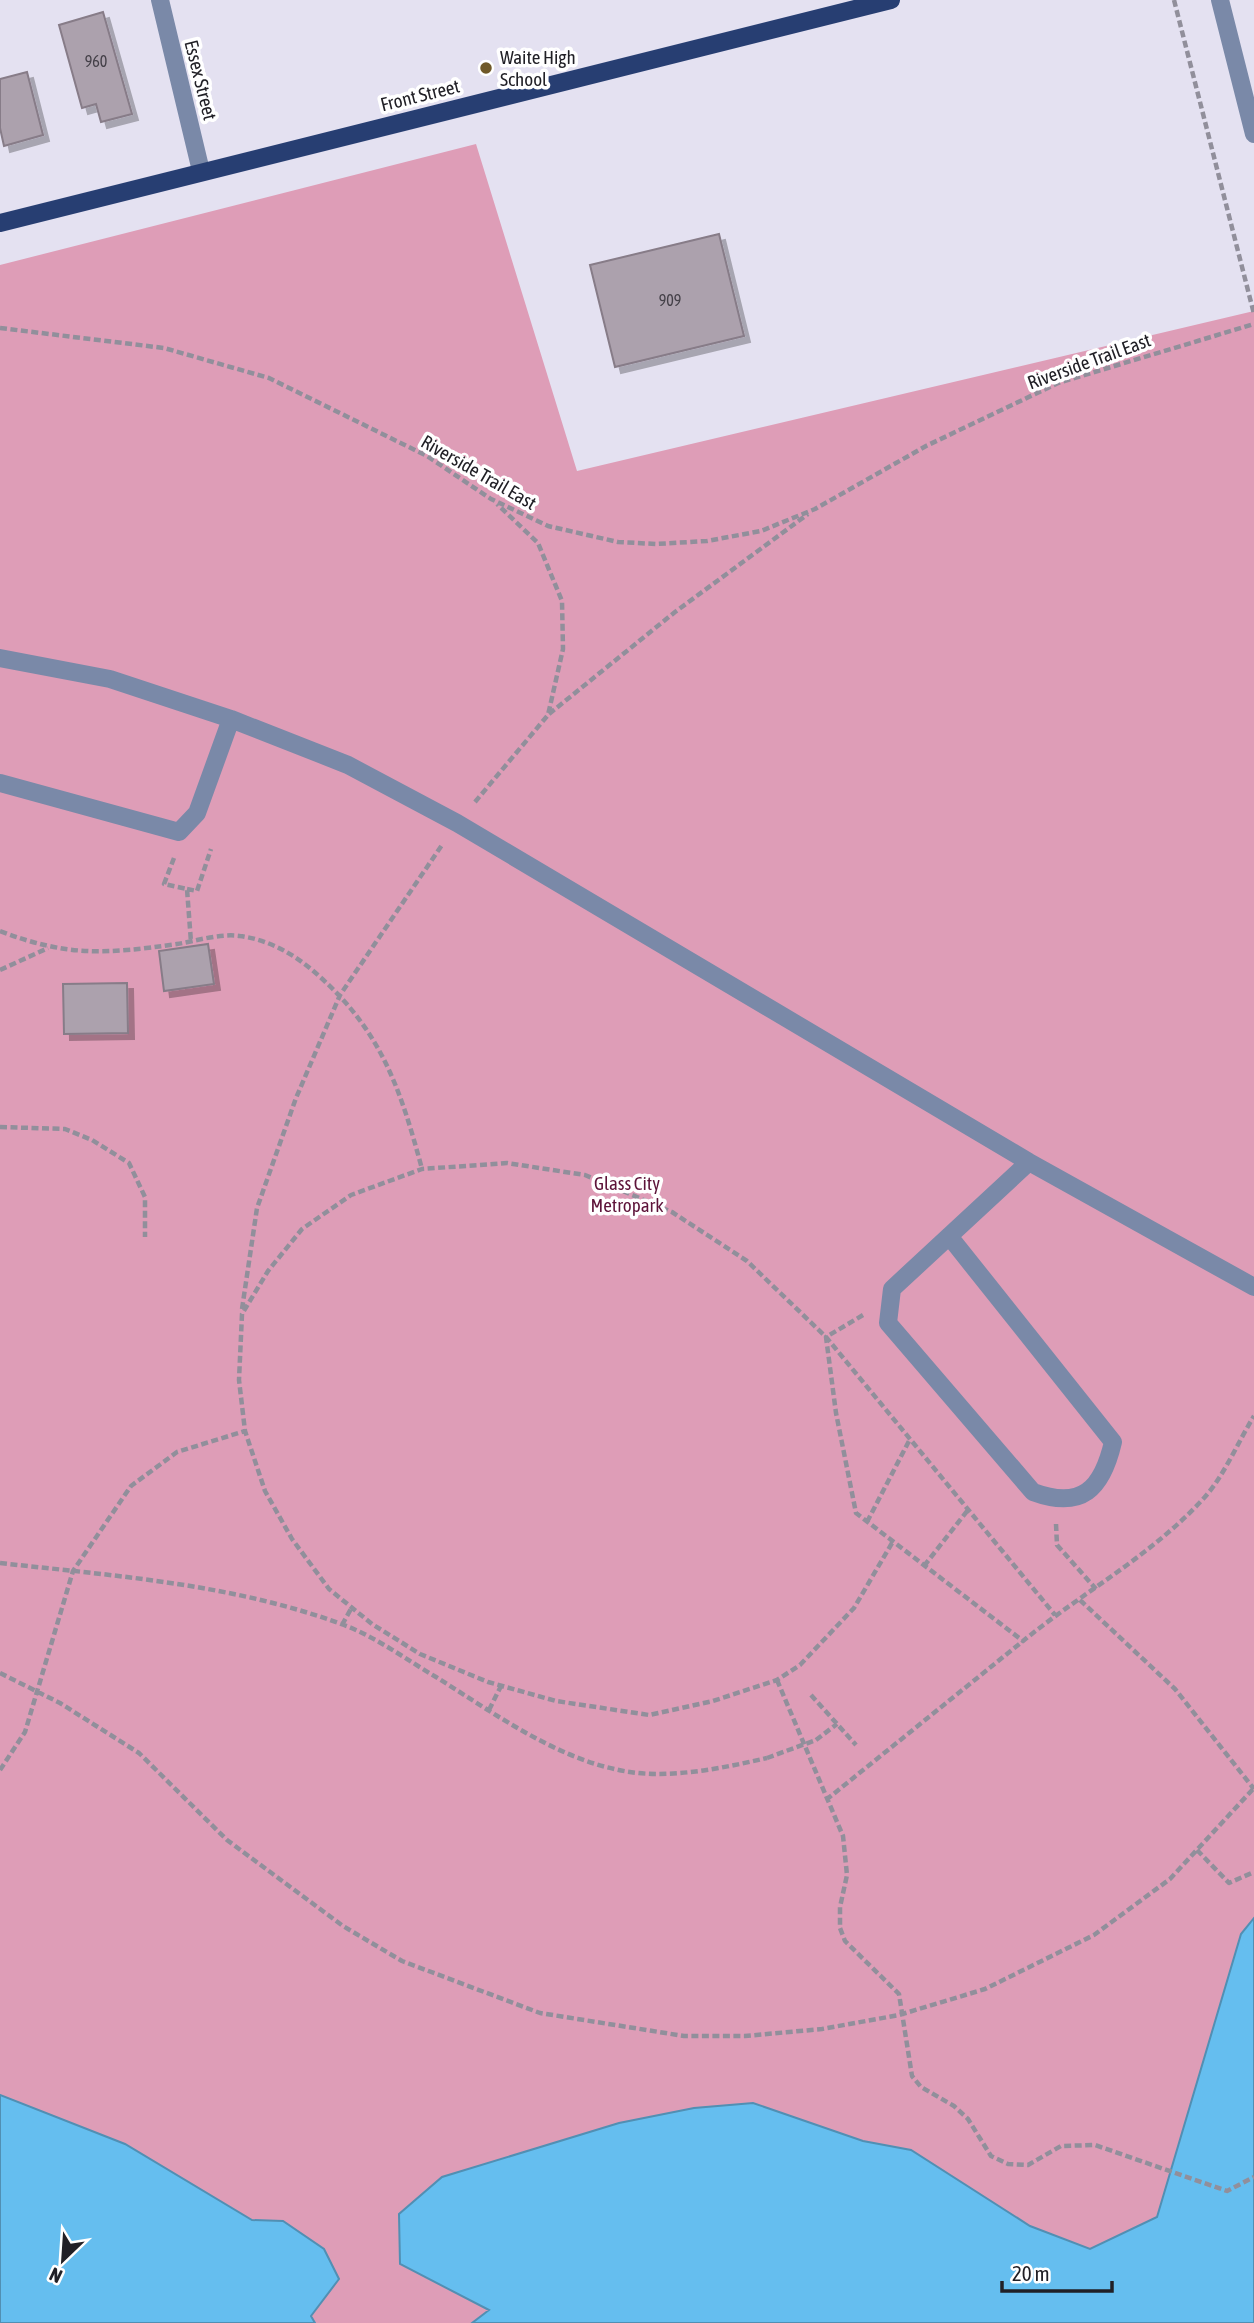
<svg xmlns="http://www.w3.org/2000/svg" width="1254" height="2323" font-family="'Asap Condensed',sans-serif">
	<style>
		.green { fill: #de9db7 }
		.water { fill: #65beef; stroke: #518fb3; stroke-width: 2 }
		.building { fill: #aca1ad; stroke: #877c88; stroke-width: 2; filter: url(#shadow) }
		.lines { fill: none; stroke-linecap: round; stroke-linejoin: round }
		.path { stroke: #918f9b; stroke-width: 4.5; stroke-dasharray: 7 3.5; stroke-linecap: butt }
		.minor { stroke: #7a89a8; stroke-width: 18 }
		.major { stroke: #273e72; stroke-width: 18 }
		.path-bridge { stroke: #918f9b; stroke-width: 4.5; stroke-dasharray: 7 3.5; stroke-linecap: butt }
		.poi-dot { fill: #6f5828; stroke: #fff; stroke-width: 2.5 }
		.labels { text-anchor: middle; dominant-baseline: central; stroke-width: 7; stroke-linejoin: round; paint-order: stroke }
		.number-label { font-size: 16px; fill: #444048 }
		.poi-label { font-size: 19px; fill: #212026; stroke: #fff; text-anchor: start }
		.street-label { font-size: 19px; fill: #212026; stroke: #fff }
		.park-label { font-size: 19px; fill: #5d1339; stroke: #fff }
	</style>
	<defs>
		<filter id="shadow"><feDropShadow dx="6" dy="6" stdDeviation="0" flood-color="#0004"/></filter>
	</defs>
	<rect width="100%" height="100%" fill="#e4e1f1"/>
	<path class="green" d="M476,144L577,471L1254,311V1918L1241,1934L1157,2218L1090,2249L1030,2226L911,2150L863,2141L753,2103L694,2108L619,2123L442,2177L400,2214V2264L489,2310L472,2323H315L311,2316L339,2279L283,2221L252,2220L125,2144L0,2095V265Z"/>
	<path class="water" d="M1254,1918V2323H472L489,2310L400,2264L399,2214L442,2177L619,2123L694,2108L753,2103L863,2141L911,2150L1030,2226L1090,2249L1157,2217L1241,1934Z
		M0,2095L125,2144L252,2220L283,2221L324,2249L339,2279L311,2316L315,2323H0Z"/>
	<path class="building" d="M103,12L132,114L101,122L96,104L82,108L59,25Z
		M27,72L43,135L4,146L0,128V79Z
		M719,234L744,336L615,367L590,265Z
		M208,944L214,984L164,991L159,951Z
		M127,983L128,1033L64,1034L63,984Z"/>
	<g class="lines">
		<path class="path" d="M1174,0L1254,314
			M0,328L164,348L269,378L427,456L491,499L548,526L618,542L656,544L707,541L761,531L815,509L926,446L1058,383L1254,324
			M549,714L675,612L808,514
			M475,802L548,715L563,649L562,601L538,543L497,504
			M174,858L164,884L187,889L191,942
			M187,889L197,891L211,849
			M0,931C67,957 107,954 177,944C196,941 221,933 240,936C271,940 297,956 319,976C382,1032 401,1091 422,1169
			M0,970L48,948
			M0,1127L65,1129L92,1140L129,1163L145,1197V1237
			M242,1309L257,1208L296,1098L340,995L442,845
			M863,1315L826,1337L836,1413L856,1513L1023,1641C1083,1592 1151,1556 1204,1498C1224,1476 1238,1442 1254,1416
			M867,1522L910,1439
			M1056,1524L1057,1545L1096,1589
			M892,1543L854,1608L800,1665L777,1680L713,1701L649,1715L556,1701L488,1682L420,1654L372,1624L329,1589L292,1539L265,1491L245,1431L239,1380L242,1314L268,1271L302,1229L351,1195L422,1169L507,1163L585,1175L672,1212L747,1261L826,1337L1055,1615
			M0,1563C116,1576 234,1584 344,1625C376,1637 407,1660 436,1677C502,1718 576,1774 657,1774C694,1774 732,1766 767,1758
			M924,1566L968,1510
			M1080,1600L1175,1689L1254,1789
			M342,1625L352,1607
			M0,1673L60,1703L139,1753L227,1840L343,1926L402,1961L540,2013L684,2036H745L822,2029L899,2015L985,1989L1094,1935L1170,1879L1254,1788
			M777,1680L843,1836L847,1875L840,1907V1928L845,1941L899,1994L912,2076L921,2087L954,2106L968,2119L991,2156L1008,2164L1028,2165L1061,2146L1095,2145L1227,2191L1254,2177
			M811,1695L856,1745
			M489,1710L501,1686
			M816,1740L837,1724
			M0,1770L25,1732L73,1571L131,1486L177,1452L245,1431
			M826,1800L1023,1641
			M1197,1850L1229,1883L1254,1872"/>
		<path class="minor" d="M160,0L201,171
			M1220,0L1254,134
			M0,658L110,679L231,719L348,765L457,823L1029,1162L1254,1287
			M0,783L179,832L197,813L231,719
			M949,1236L1113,1442C1102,1489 1082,1510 1033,1492L888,1323L892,1289L1029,1162"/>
		<path class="major" d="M0,223L891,0"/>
		<path class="path-bridge" d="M767,1758L816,1740"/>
	</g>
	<circle class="poi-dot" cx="486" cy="68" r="7"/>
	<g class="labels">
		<g class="number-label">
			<text x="96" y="61">960</text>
			<text x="670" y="300">909</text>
		</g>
		<g class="poi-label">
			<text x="500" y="57">Waite High<tspan x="500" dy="22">School</tspan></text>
		</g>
		<g class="street-label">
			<text transform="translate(201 80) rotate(76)">Essex Street</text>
			<text transform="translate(420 95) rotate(-14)">Front Street</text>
			<text transform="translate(1089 361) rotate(-20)">Riverside Trail East</text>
			<text transform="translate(479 472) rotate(30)">Riverside Trail East</text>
		</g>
		<g class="park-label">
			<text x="627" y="1183">Glass City<tspan x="627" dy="22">Metropark</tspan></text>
		</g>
	</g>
	<g transform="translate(63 2260) rotate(205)" stroke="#ffffff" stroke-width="5" paint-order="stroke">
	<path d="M0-5L12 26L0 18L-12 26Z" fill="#212026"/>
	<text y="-10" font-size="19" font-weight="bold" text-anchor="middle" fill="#212026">N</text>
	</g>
	<path d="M1002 2281v10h110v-10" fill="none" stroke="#212026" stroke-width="3.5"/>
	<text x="1012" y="2281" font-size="21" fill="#212026" stroke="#ffffff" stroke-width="5" paint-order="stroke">20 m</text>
</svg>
